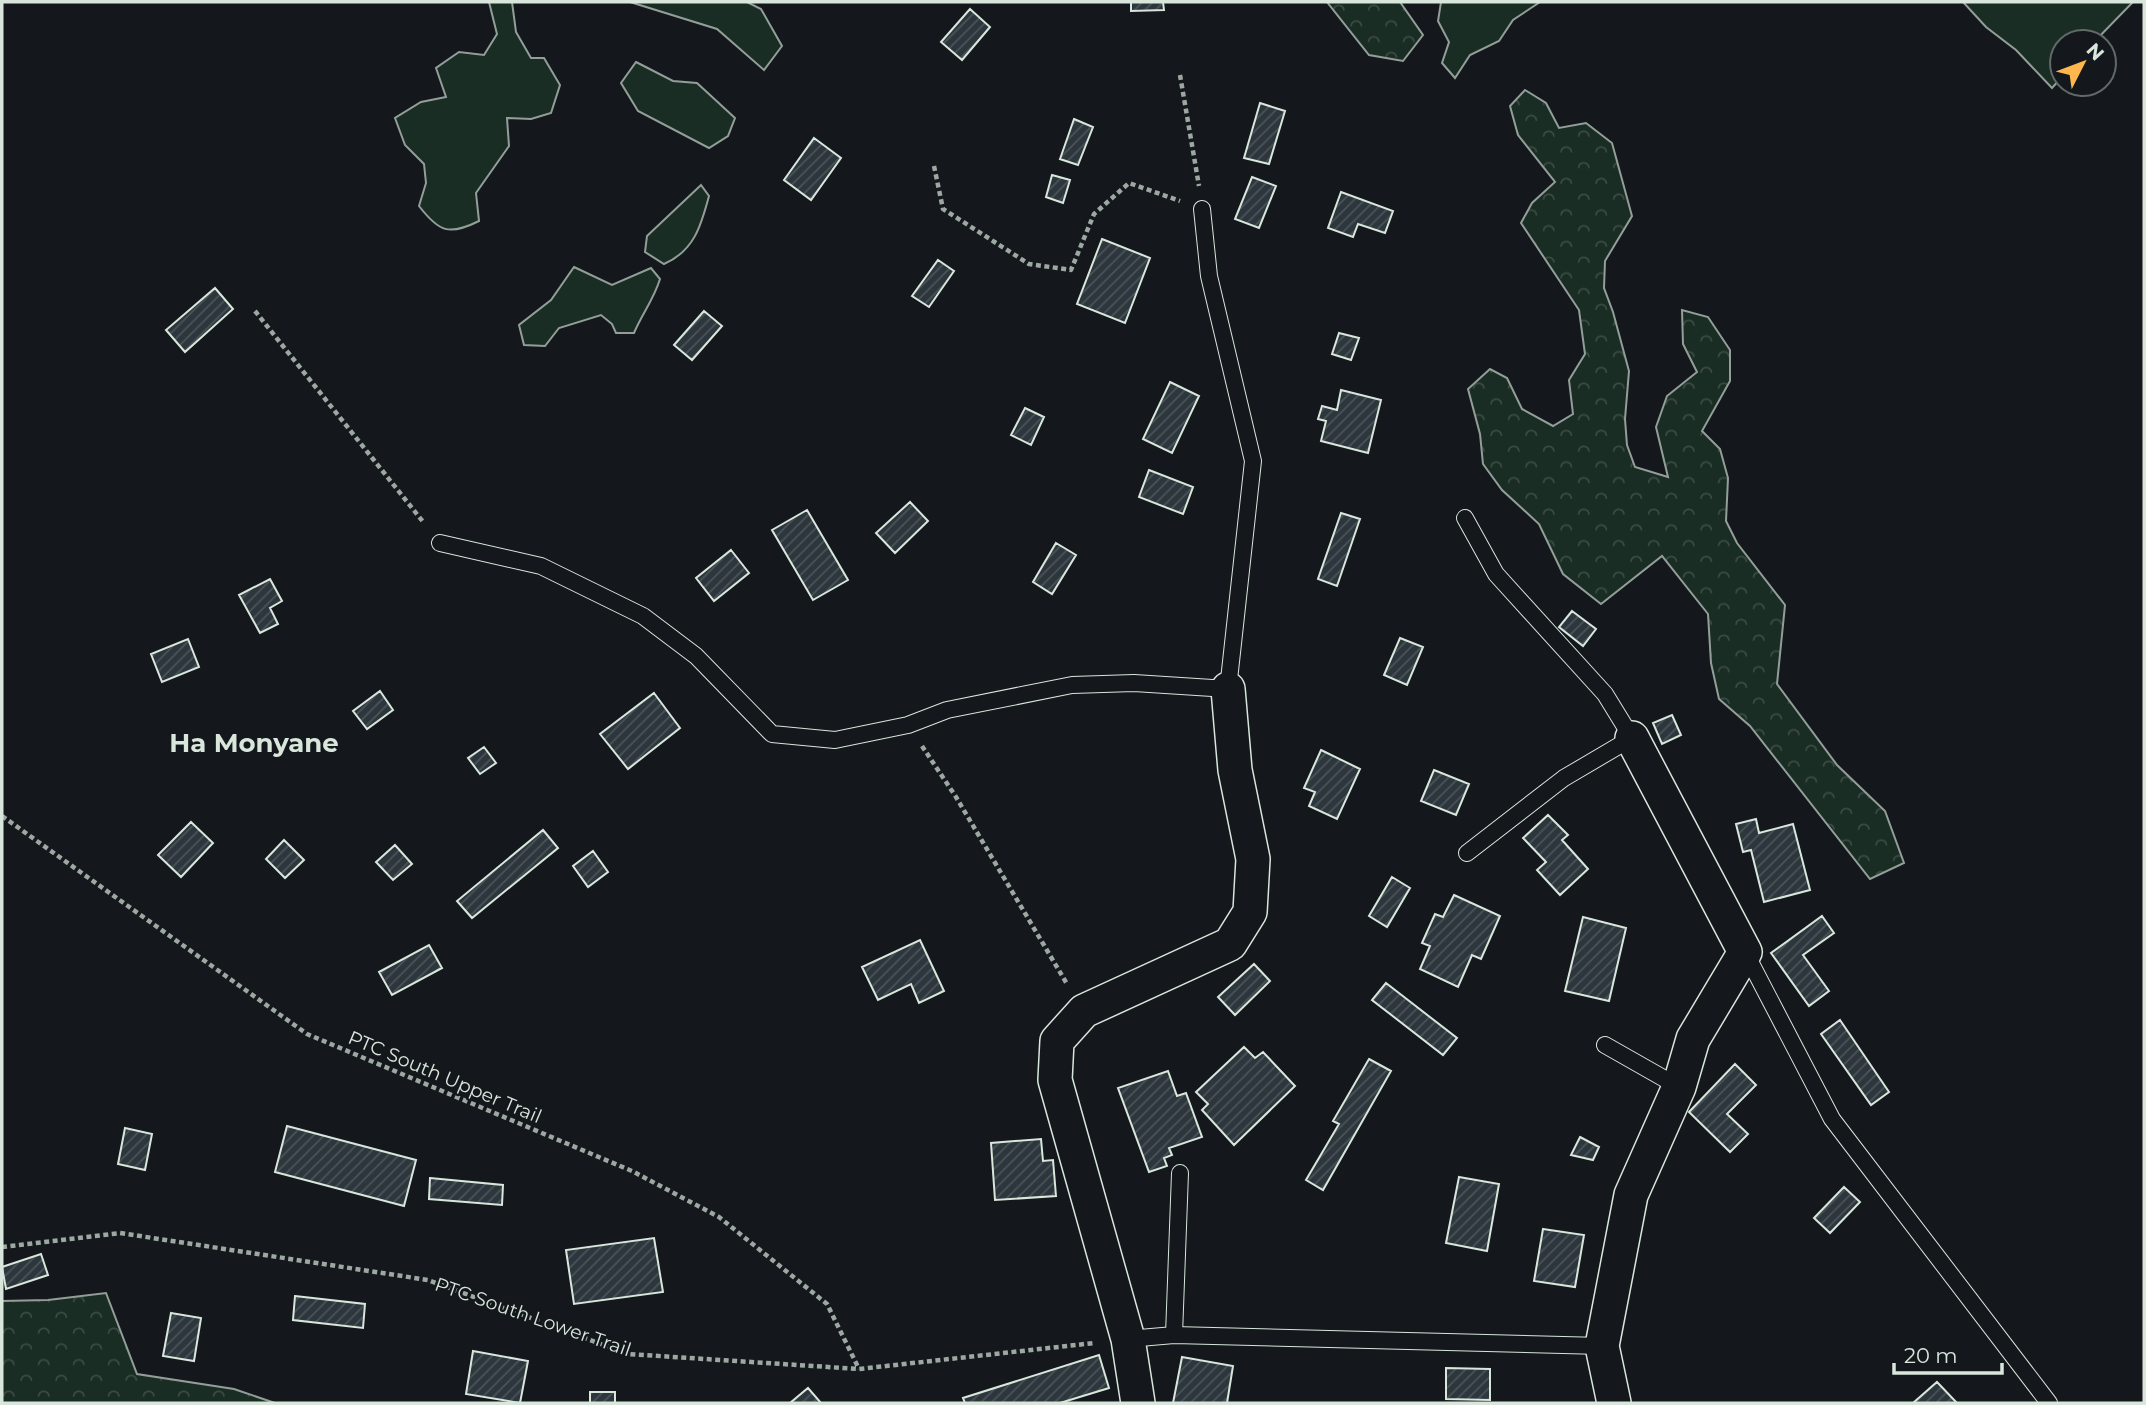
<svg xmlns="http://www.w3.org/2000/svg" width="2146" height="1405" font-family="Montserrat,sans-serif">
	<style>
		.green { fill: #1a2d24; stroke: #939e99; stroke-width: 2 }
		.forest { fill: url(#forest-crowns); stroke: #939e99; stroke-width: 2 }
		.building { fill: url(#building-hatch); stroke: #d8e6dc; stroke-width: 2 }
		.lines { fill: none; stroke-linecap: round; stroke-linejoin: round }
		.lane-casing { stroke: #d8e6dc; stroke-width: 18 }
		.street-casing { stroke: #d8e6dc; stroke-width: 36 }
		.path { stroke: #9da8a2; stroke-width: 4.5; stroke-dasharray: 5 3.5; stroke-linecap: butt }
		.lane { stroke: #14181c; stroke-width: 16 }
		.street { stroke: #14181c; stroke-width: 33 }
		.labels { text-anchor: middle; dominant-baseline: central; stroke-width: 5; stroke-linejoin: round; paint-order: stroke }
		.street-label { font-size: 19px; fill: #d8e6dc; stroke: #14181c }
		.district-label { font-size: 26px; font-weight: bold; fill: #d8e6dc; stroke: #14181c }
	</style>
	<defs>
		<pattern id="forest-crowns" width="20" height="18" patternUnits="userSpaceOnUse" patternTransform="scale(1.75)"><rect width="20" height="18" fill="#1a2d24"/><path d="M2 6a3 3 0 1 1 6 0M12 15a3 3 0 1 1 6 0" fill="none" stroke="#3b4b43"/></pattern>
		<pattern id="building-hatch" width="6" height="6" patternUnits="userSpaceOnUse" patternTransform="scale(1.75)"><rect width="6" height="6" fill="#2c363c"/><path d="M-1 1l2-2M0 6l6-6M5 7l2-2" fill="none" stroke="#4a5358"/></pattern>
	</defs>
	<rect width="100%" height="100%" fill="#14181c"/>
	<path class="green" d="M489,2H512L516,32L531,58H544L560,85L551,113L531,119L507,118L509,146L476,193L479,221C449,236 439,232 419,206L426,183L424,164L405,145L395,118L421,102L446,97L436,68L459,52L484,55L497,34Z
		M630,2H747L761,9L782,46L764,70L717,29Z
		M1441,2H1540L1513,20L1499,41L1470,55L1455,78L1442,63L1449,42L1438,21Z
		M1963,2H2133L2094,42H2062V77L2052,88L2016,50L1986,27Z
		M636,62L673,81L697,83L735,118L728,136L709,148L638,111L621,83Z
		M701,185L709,196C701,226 694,251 664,264L645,252L647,236Z
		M574,267L612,285L651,268L660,279C654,299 642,314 634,333H616L612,324L601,315L559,328L545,346L524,345L519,325L551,300Z"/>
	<path class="forest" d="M1327,2H1400L1423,35L1403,61L1369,55Z
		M1525,90L1546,103L1559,128L1586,123L1612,143L1632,216L1605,261L1604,288L1613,312L1629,371L1625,419L1627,445L1635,467L1668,477L1656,427L1667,396L1697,372L1683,344L1682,310L1708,317L1730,350V381L1702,431L1720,449L1728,478L1726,521L1737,543L1785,605L1777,684L1837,765L1885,811L1904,863L1870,879L1750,726L1719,699L1711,663L1708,614L1662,556L1601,604L1563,574L1539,524L1502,490L1483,464L1480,434L1468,389L1490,369L1507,378L1522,409L1553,426L1573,414L1569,380L1585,354L1579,310L1521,223L1532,203L1555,182L1518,135L1510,106Z
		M106,1293L137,1374L234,1389L275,1403H2V1301L48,1300Z"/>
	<path class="building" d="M1131,2H1163L1164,10L1131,11Z
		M970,9L990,27L962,60L941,42Z
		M1260,103L1285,111L1269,164L1244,158Z
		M1074,119L1093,127L1078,165L1060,159Z
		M814,138L841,158L811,200L784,180Z
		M1052,175L1070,180L1063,203L1046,197Z
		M1252,177L1276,186L1259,228L1235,219Z
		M1341,192L1393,211L1385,233L1358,224L1353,237L1328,228Z
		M1102,239L1150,258L1125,323L1077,304Z
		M938,260L954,271L929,307L912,296Z
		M215,288L233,309L185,352L166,330Z
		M704,311L722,326L692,360L674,345Z
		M1339,333L1359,338L1351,360L1332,354Z
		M1170,382L1199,396L1172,453L1143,439Z
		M1341,390L1381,400L1368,453L1321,441L1326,421L1318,419L1322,406L1337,410Z
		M1025,408L1044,417L1031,445L1011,435Z
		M1149,470L1193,487L1183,514L1139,497Z
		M910,502L928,521L895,553L876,533Z
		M807,510L848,580L813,600L772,530Z
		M1341,513L1360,519L1337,586L1318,579Z
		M1056,543L1076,555L1052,594L1033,582Z
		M731,550L749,573L714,601L696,578Z
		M270,579L282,601L270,608L278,624L260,633L239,595Z
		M1572,611L1596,629L1583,646L1559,627Z
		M1400,638L1423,647L1407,685L1384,675Z
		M188,639L199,667L162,682L151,654Z
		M380,691L393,710L367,729L353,711Z
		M654,693L680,728L628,769L600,734Z
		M1672,715L1681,735L1662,744L1653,723Z
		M484,747L496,763L480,774L468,758Z
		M1321,750L1360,769L1337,819L1309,806L1315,792L1304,788Z
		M1434,770L1469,784L1456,815L1421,801Z
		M1548,815L1568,835L1562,840L1588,869L1560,895L1537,870L1546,862L1523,838Z
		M1756,819L1759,833L1793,824L1810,890L1764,902L1751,850L1743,852L1736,824Z
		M191,822L213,843L181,877L158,855Z
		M543,830L558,848L472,918L457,901Z
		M284,840L304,860L285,878L266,859Z
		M395,845L412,864L393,880L376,862Z
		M593,851L608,872L588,887L573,866Z
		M1392,877L1410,888L1387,927L1369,916Z
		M1454,895L1500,916L1481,959L1472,955L1458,987L1420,969L1430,946L1422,943L1435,914L1443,917Z
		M1822,916L1834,933L1803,955L1829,991L1809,1006L1771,953Z
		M1583,917L1626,928L1609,1001L1565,991Z
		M920,940L944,991L919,1003L911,984L878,1000L862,967Z
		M429,945L442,968L392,995L379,972Z
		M1254,964L1270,981L1235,1015L1218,997Z
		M1386,983L1457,1038L1443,1055L1372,1000Z
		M1840,1020L1889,1092L1871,1105L1821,1034Z
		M1244,1047L1255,1058L1263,1052L1295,1086L1234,1145L1202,1110L1208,1104L1196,1092Z
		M1369,1059L1391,1071L1323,1190L1306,1180L1339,1124L1333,1121Z
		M1735,1064L1756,1085L1727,1114L1748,1134L1730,1152L1689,1112Z
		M1168,1071L1177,1096L1186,1093L1202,1137L1169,1148L1172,1155L1164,1158L1167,1166L1149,1172L1118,1088Z
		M287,1126L416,1160L404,1206L275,1172Z
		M125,1128L152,1134L145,1170L118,1164Z
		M1580,1137L1599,1147L1593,1160L1571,1155Z
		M1041,1139L1043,1161L1053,1160L1056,1196L995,1200L991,1143Z
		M1459,1177L1499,1184L1487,1251L1446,1243Z
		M430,1178L503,1185L502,1205L429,1199Z
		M1844,1187L1860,1202L1830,1233L1814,1218Z
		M1543,1229L1584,1235L1575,1287L1534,1281Z
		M654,1238L663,1292L574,1304L566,1250Z
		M41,1254L48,1275L6,1289L2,1267Z
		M295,1296L365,1304L363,1328L293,1320Z
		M171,1313L201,1318L194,1361L163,1356Z
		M473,1351L528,1361L520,1403L466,1394Z
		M1099,1355L1109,1388L1060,1403H965L963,1398Z
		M1182,1357L1233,1366L1227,1403H1173Z
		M1446,1368L1490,1369V1400L1446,1399Z
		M1937,1382L1957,1403H1913Z
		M808,1388L821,1403H790Z
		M590,1392H615V1403H590Z"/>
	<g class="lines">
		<g class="lane-casing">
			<path id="lane" d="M1465,518L1496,574L1605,694L1632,738L1564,778L1467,853
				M440,543L541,566L643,616L696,656L772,734L835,740L908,725L947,710L1072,685L1134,683L1228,689L1253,461L1209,276L1202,209
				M1745,952L1832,1119L2049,1403
				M1605,1045L1679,1087
				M1174,1335L1180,1173
				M1128,1339L1174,1335L1602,1346"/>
		</g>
		<g class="street-casing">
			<path id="street" d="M1138,1403L1128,1339L1055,1080L1057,1041L1084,1011L1230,944L1250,912L1253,859L1235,770L1228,689
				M1614,1403L1602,1346L1631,1195L1679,1087L1693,1039L1745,952L1632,738"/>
		</g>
		<path class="path" d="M1180,75L1199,186
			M934,166L943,209L1029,264L1071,270L1094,214L1129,183L1180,201
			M255,311L424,523
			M922,746L956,797L1067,984
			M2,816L307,1034L632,1171L719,1217L827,1304L859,1369
			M2,1247L120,1233L428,1280L628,1354L859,1369L1094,1343"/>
		<use href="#lane" class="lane"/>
		<use href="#street" class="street"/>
	</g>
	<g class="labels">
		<g class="street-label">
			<text transform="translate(445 1077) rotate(23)">PTC South Upper Trail</text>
			<text transform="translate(533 1317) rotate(19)">PTC South Lower Trail</text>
		</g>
		<g class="district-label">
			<text x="254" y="743">Ha Monyane</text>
		</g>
	</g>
	<rect width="2146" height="1405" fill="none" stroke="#d8e6dc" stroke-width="7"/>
	<g transform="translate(2083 63) rotate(48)"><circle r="33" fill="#14181c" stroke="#626a69" stroke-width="2"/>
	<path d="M0-5L12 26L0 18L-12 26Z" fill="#ffb74d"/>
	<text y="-10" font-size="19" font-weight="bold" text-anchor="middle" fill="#d8e6dc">N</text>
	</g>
	<path d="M1894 1363v10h108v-10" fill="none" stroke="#d8e6dc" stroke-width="3.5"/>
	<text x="1904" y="1363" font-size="21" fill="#d8e6dc" stroke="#14181c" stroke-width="5" paint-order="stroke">20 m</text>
</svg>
